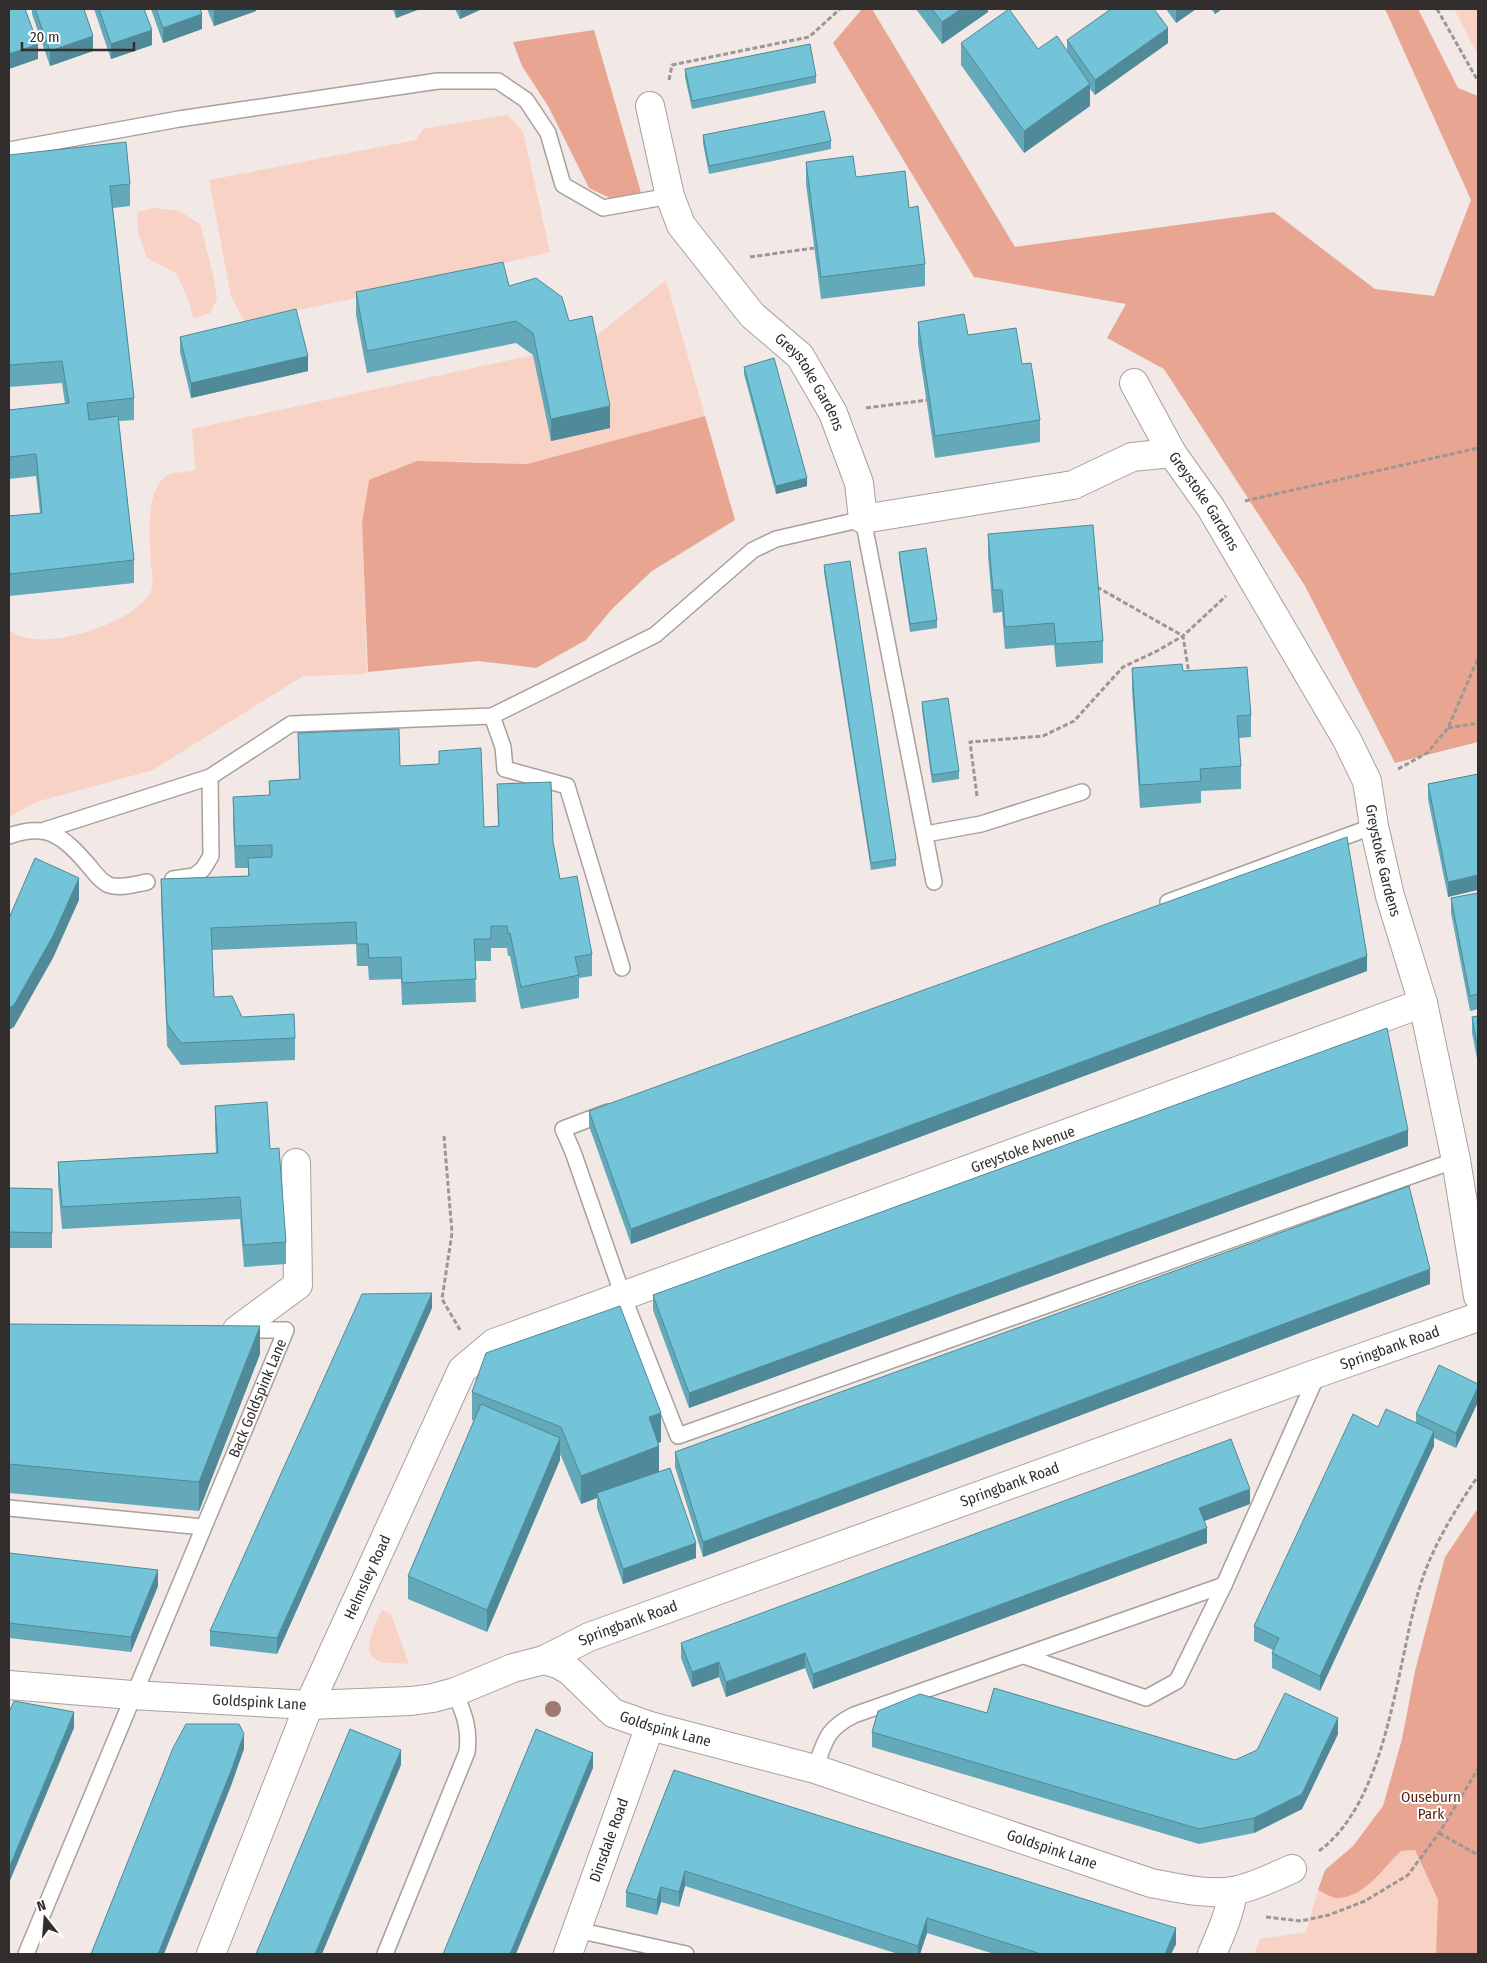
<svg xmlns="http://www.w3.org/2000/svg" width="1487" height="1963" font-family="'Fira Sans Condensed',sans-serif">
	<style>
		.green { fill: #f9d2c6 }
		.forest { fill: #e8a692 }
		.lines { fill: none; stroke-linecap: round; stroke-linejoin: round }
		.service-casing { stroke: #a9a09c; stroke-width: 18 }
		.minor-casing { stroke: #a9a09c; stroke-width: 30 }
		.path { stroke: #9e9694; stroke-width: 3; stroke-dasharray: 5 2.5; stroke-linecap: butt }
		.service { stroke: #fff; stroke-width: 15 }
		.minor { stroke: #fff; stroke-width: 28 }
		.tree { fill: #9e796d }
		.wall { fill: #63a9ba }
		.shaded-wall { fill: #508997 }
		.building { fill: #73c4d8; stroke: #508997 }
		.labels { text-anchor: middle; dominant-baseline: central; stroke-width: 4; stroke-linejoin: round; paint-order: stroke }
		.street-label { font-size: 15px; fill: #322e2d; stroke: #fff }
		.park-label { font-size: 15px; fill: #591f0b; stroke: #fff }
	</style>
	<rect width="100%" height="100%" fill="#f2e8e5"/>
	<path class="green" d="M1454,9H1478V55Z
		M507,115L523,131L550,252L342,301L244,321L231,296L209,180L416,140L423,129Z
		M155,208L179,211L200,224L214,279L217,299L210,313L193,319L190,304L177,274L147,258L138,232L137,212Z
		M666,280L705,416L527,464L459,461L369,480L362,523L367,674L303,676L153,770L36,802L9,817V629C36,657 137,623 151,591C154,584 152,572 151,565C150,542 144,488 168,475C175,472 187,472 195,470L192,429L533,355L592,339Z
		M382,1610L391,1614L409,1664C400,1663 389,1664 381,1662C357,1655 376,1624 382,1610Z
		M1415,1850L1438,1901L1436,1954H1254L1260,1939L1306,1932L1318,1890L1334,1898L1401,1851Z"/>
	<path class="forest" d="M862,9H872L1015,247L1274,212L1375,289L1434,296L1471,200L1385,9H1418L1458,88L1478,96V742L1395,763L1305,586L1164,369L1107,338L1126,304L974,277L833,43Z
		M594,30L642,196L624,205L589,188L548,106L522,66L513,42Z
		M705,416L735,520L652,571L613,608L586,640L536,668L478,661L368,672L362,523L369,480L417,461L527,464Z
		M1478,1508V1954H1436L1438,1900L1415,1850L1401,1851C1382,1869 1364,1899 1335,1898C1330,1897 1323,1892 1318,1890L1325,1870L1353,1846L1383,1806L1402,1739L1415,1671L1445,1557Z"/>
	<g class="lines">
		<g class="service-casing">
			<g id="service">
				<path d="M9,150L179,119L438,81H498L526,100L548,133L563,185L603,208L670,196"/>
				<path d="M492,716L503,747L505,769L567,786L622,968"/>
				<path d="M45,830L210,777"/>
				<path d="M926,834L981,824L1082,792"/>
				<path d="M9,836C48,822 64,837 89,866C94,872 101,882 109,885C121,889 135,884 147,882"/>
				<path d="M173,879L194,876L203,869L211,856L210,777L291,724L492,716L655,635L753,550L776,539L863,519L934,882"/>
				<path d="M1168,902L1374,826"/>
				<path d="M608,1112L563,1129L573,1152L623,1296L678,1436L1456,1160"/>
				<path d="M9,1508L203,1527"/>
				<path d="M1024,1656L1146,1698L1177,1681L1224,1585"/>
				<path d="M815,1769C825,1741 826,1729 854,1715L1224,1585L1318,1373"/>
				<path d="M577,1930L686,1954"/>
				<path id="s1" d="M26,1954L286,1330H240"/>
				<path d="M385,1954L467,1752C470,1728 464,1714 455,1692"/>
			</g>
		</g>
		<g class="minor-casing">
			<g id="minor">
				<path id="s2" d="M650,106L670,196L681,225L752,315L800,356L833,413L859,483L863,519L1073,485L1132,457L1172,453L1211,508L1347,740L1367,781L1374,826L1390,896L1423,1003L1456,1160L1478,1296"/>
				<path d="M1134,383L1172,453"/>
				<path d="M237,1330L298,1285L296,1163"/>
				<path id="s3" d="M544,1660L589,1637L1318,1373L1478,1317"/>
				<path id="s4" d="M9,1685L132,1695L309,1705L411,1701L433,1698L455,1692L513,1668L544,1660L558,1664L570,1671L613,1713L650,1726L815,1769L1151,1883C1178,1888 1206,1895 1233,1891C1254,1887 1273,1877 1292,1869"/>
				<path id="s5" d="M211,1954L309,1705L462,1370L494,1343L1423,1003"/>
				<path id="s6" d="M568,1954L650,1726"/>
				<path d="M1212,1954C1221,1933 1230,1913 1233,1891"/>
			</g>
		</g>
		<path class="path" d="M1437,9L1478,81
			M669,80L672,65L809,37L840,9
			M750,257L814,248
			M866,408L927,400
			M1245,501L1478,448
			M1097,587L1183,636L1189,674
			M1448,728L1478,723
			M1398,769L1427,753L1448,728L1478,658
			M977,796L970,742L1043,736L1074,721L1123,667L1157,651L1183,636L1226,596
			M444,1136L452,1233L442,1299L460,1330
			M1439,1833L1478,1855
			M1319,1851C1387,1801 1396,1670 1418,1593C1430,1550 1453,1513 1478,1476
			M1266,1917L1301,1921L1329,1915L1365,1901L1408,1875L1439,1833L1478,1769"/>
		<use href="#service" class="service"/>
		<use href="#minor" class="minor"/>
	</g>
	<circle class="tree" cx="553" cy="1709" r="8"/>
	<path class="wall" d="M32,9H84L93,51L50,66L32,14Z
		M94,9H144L152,45L111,59Z
		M151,9H200L202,29L163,43Z
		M207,9H256V11L214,26Z
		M393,9H420L396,18Z
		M455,9H482L460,19Z
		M916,9H988V12L942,44Z
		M1166,9H1196L1176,23Z
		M1211,9H1222L1215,14Z
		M1067,40L1168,43L1095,95L1090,89V106L1024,153L961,65V43L1038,49L1067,50Z
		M685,69L816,76V83L692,109L685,77Z
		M703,135L831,141V149L709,174L703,143Z
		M9,155L130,184V206L113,208L134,398V420L119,421L134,560V583L10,596L9,587V516L40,513L36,476L9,479V410L65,404L62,383L9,387Z
		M806,162L856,177L909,208L925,264V286L821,299L806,184Z
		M356,292L569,321L610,428L551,441L533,355L516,343L367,373L356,315Z
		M918,322L968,335L1022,364L1040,420V442L935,458L918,344Z
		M180,337L308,371L191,398L180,352Z
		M744,367L807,486L776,494L744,374Z
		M988,534L1103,641V663L1056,667L1054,645L1005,649L1002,612L993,613L988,556Z
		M899,552L937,620V628L910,632L899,559Z
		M824,565L896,859V866L871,870L824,572Z
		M1132,668L1183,671L1251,715V737L1239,738L1241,766V789L1201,791V803L1140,808L1132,690Z
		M922,702L959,771V779L932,783L922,710Z
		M298,733L400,766L439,764V751L484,827L498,826L497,784L553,842L560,879L592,954V976L579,978V998L521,1009L510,956H508L507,948H491V961H475L476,1002L402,1005L401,979L369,980L368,966H357L356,944L212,950L214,997L242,1017L295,1038V1060L181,1065L167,1046L161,902V879L248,876V868H235L233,819V797L269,795V781L299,779Z
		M1478,774L1448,897L1428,799V784Z
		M1478,893V1009L1470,1011L1451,913V898Z
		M1367,971L631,1244L589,1126V1111Z
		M1478,1016V1064L1472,1033V1017Z
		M215,1106L286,1242V1264L244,1267L240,1219L62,1229L58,1184V1162L216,1153L215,1128Z
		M1408,1146L689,1408L653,1310V1295Z
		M9,1188L52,1189V1248H9Z
		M1430,1284L703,1557L675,1467V1452Z
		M432,1308L277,1654L210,1646V1631Z
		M9,1324L260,1354L199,1511L9,1493Z
		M1478,1384V1402L1456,1448L1434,1438V1446L1320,1691L1272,1668V1653L1273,1650L1254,1641V1626L1378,1427L1416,1422V1414Z
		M472,1392L661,1442H658L659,1472L696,1558L623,1584L597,1508V1498L581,1504L561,1456L560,1455V1460L487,1632L408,1599V1576L474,1421L472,1420Z
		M1250,1504L1204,1521L1207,1543L813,1689L805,1668L726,1697L719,1677L692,1687L681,1658V1643Z
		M9,1553L158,1586L131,1652L9,1638Z
		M987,1713L1235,1760L1338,1734L1302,1809L1254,1833L1199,1844L872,1747V1732Z
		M674,1770L1176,1944L1171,1954H994L927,1933L920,1954H898L685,1886L679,1907L661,1902L657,1915L626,1907V1892Z"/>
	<path class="shaded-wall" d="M221,9H256V11L214,26V11Z
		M396,9H420L396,18Z
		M460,9H482L460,19Z
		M961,9H988V12L942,44V22Z
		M1176,9H1196L1176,23Z
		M1215,9H1222L1215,14Z
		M202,14V29L163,43V28Z
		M1168,28V43L1095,95V80Z
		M152,30V45L111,59V44Z
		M93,36V51L50,66V51Z
		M38,44V59L9,69V54Z
		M1090,84V106L1024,153V131Z
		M308,356V371L191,398V383Z
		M610,406V428L551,441V419Z
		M807,478V486L776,494V486Z
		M1478,875V890L1448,897V882Z
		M79,878V900L53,958L14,1027L9,1030V1008Z
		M1367,956V971L631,1244V1229Z
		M1408,1130V1146L689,1408V1393Z
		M1430,1269V1284L703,1557V1542Z
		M432,1293V1308L277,1654V1638Z
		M260,1326V1354L199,1511V1482Z
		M1478,1387V1402L1456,1448V1433Z
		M661,1413V1442L649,1446V1417Z
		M1434,1431V1446L1320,1691V1676Z
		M560,1438V1460L487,1632V1610Z
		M659,1446V1475L597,1493V1498L581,1504V1476Z
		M1250,1489V1504L1199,1523V1508Z
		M1207,1528V1543L813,1689V1674Z
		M696,1543V1558L623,1584V1569Z
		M158,1570V1586L131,1652V1637Z
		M805,1653V1668L726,1697V1682Z
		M719,1662V1677L692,1687V1672Z
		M74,1712V1728L9,1883V1868Z
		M1338,1718V1734L1302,1809L1254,1833V1818Z
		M244,1734V1749L231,1786L164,1954H158Z
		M401,1750V1765L322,1954H315Z
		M593,1753V1768L516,1954H510Z
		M685,1871V1886L679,1907V1892Z
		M661,1887V1902L657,1915V1900Z
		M927,1918V1933L920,1954H918V1946Z
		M1176,1928V1944L1171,1954H1165Z"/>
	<path class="building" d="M9,9H25L38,44L9,54Z
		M35,9H84L93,36L50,51Z
		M99,9H144L152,30L111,44Z
		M156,9H200L202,14L163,28Z
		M213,9H221L214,11Z
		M932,9H961L942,22Z
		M1009,9L1038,49L1057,36L1090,84L1024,131L961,43Z
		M1111,9H1154L1168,28L1095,80L1067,40Z
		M810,44L816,76L692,101L685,69Z
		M824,111L831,141L709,166L703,135Z
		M126,142L130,184L110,186L134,398L87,403L89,420L118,416L134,560L10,574L9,565V516L42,513L36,454L9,457V410L69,403L62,361L9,365V155Z
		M853,156L856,177L905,171L909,208L918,206L925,264L821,277L806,162Z
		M503,262L509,286L536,278L562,297L569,321L592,316L610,406L551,419L533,333L516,321L367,351L356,292Z
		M296,309L308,356L191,383L180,337Z
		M964,314L968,335L1016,328L1022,364L1031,363L1040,420L935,436L918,322Z
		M774,358L807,478L776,486L744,367Z
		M1093,525L1103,641L1056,644L1054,623L1005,627L1002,590H993L988,534Z
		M926,548L937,620L910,624L899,552Z
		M850,561L896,859L871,863L824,565Z
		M1182,664L1183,671L1247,667L1251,715L1237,716L1241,766L1200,769L1201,781L1140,785L1132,668Z
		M948,698L959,771L932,775L922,702Z
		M399,729L400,766L439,764V751L481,748L484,827L499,826L497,784L551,782L553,842L560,879L577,876L592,954L575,957L579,975L521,987L510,933L508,934L507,926H491V939H474L476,979L402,983L401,957L369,958L368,944H357L356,922L211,928L214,997L232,996L242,1017L294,1014L295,1038L181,1043L167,1024L161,879L249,876L248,858L272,857V845L235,846L233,797L270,795L269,781L300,779L298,733Z
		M1478,774V875L1448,882L1428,784Z
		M1347,837L1367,956L631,1229L589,1111Z
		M35,858L79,878L53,936L14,1005L9,1008V918Z
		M1478,893V994L1470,996L1451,898Z
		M1478,1016V1049L1472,1017Z
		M1387,1028L1408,1130L689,1393L653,1295Z
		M267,1102L270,1149L279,1148L286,1242L244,1245L240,1197L62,1207L58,1162L218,1153L215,1106Z
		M1409,1186L1430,1269L703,1542L675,1452Z
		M9,1188L52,1189V1233L9,1232Z
		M432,1293L277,1638L210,1631L362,1294Z
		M620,1306L661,1413L649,1417L659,1446L581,1476L561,1427L472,1392L486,1353Z
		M9,1324L260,1326L199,1482L9,1464Z
		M1439,1365L1478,1384V1387L1456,1433L1416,1414Z
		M481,1404L560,1438L487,1610L408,1576Z
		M1386,1409L1434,1431L1320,1676L1272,1653L1279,1638L1254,1626L1353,1414L1378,1427Z
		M1231,1439L1250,1489L1199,1508L1207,1528L813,1674L805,1653L726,1682L719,1662L692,1672L681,1643Z
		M670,1468L696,1543L623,1569L597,1493Z
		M9,1553L158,1570L131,1637L9,1623Z
		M994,1688L1235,1760L1257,1750L1285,1693L1338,1718L1302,1794L1254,1818L1199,1829L872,1732L878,1711L920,1694L987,1713Z
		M14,1701L74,1712L9,1868V1712Z
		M186,1724H239L244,1734L231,1771L158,1954H91L173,1748Z
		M350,1729L401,1750L315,1954H256Z
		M536,1729L593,1753L510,1954H443Z
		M674,1770L1176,1928L1165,1954H1041L927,1918L918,1946L685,1871L679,1892L661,1887L657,1900L626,1892Z"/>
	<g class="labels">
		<g class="street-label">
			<text stroke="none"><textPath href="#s2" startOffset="328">Greystoke Gardens</textPath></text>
			<text stroke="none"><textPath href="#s2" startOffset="854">Greystoke Gardens</textPath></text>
			<text stroke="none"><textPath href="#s2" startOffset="1259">Greystoke Gardens</textPath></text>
			<text stroke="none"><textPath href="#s5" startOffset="1241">Greystoke Avenue</textPath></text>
			<text stroke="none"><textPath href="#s3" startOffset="902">Springbank Road</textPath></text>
			<text stroke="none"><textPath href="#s1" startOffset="602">Back Goldspink Lane</textPath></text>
			<text stroke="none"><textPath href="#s3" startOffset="498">Springbank Road</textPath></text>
			<text stroke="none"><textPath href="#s5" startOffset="408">Helmsley Road</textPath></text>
			<text stroke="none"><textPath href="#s3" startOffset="92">Springbank Road</textPath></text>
			<text stroke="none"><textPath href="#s4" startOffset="251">Goldspink Lane</textPath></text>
			<text stroke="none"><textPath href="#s4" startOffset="686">Goldspink Lane</textPath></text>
			<text stroke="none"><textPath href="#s6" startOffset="121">Dinsdale Road</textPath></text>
			<text stroke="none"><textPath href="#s4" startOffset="1091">Goldspink Lane</textPath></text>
		</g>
		<g class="park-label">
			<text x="1431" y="1797">Ouseburn<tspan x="1431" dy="17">Park</tspan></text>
		</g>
	</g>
	<rect width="1487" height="1963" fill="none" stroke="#322e2d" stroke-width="20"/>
	<g transform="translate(45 1918) rotate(343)" stroke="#ffffff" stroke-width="4" paint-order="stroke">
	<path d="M0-4L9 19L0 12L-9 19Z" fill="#322e2d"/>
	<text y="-8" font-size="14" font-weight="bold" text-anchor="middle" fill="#322e2d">N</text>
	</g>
	<path d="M22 42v8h112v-8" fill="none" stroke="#322e2d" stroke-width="2.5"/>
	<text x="30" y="42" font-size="15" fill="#322e2d" stroke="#ffffff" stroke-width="4" paint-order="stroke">20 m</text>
</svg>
